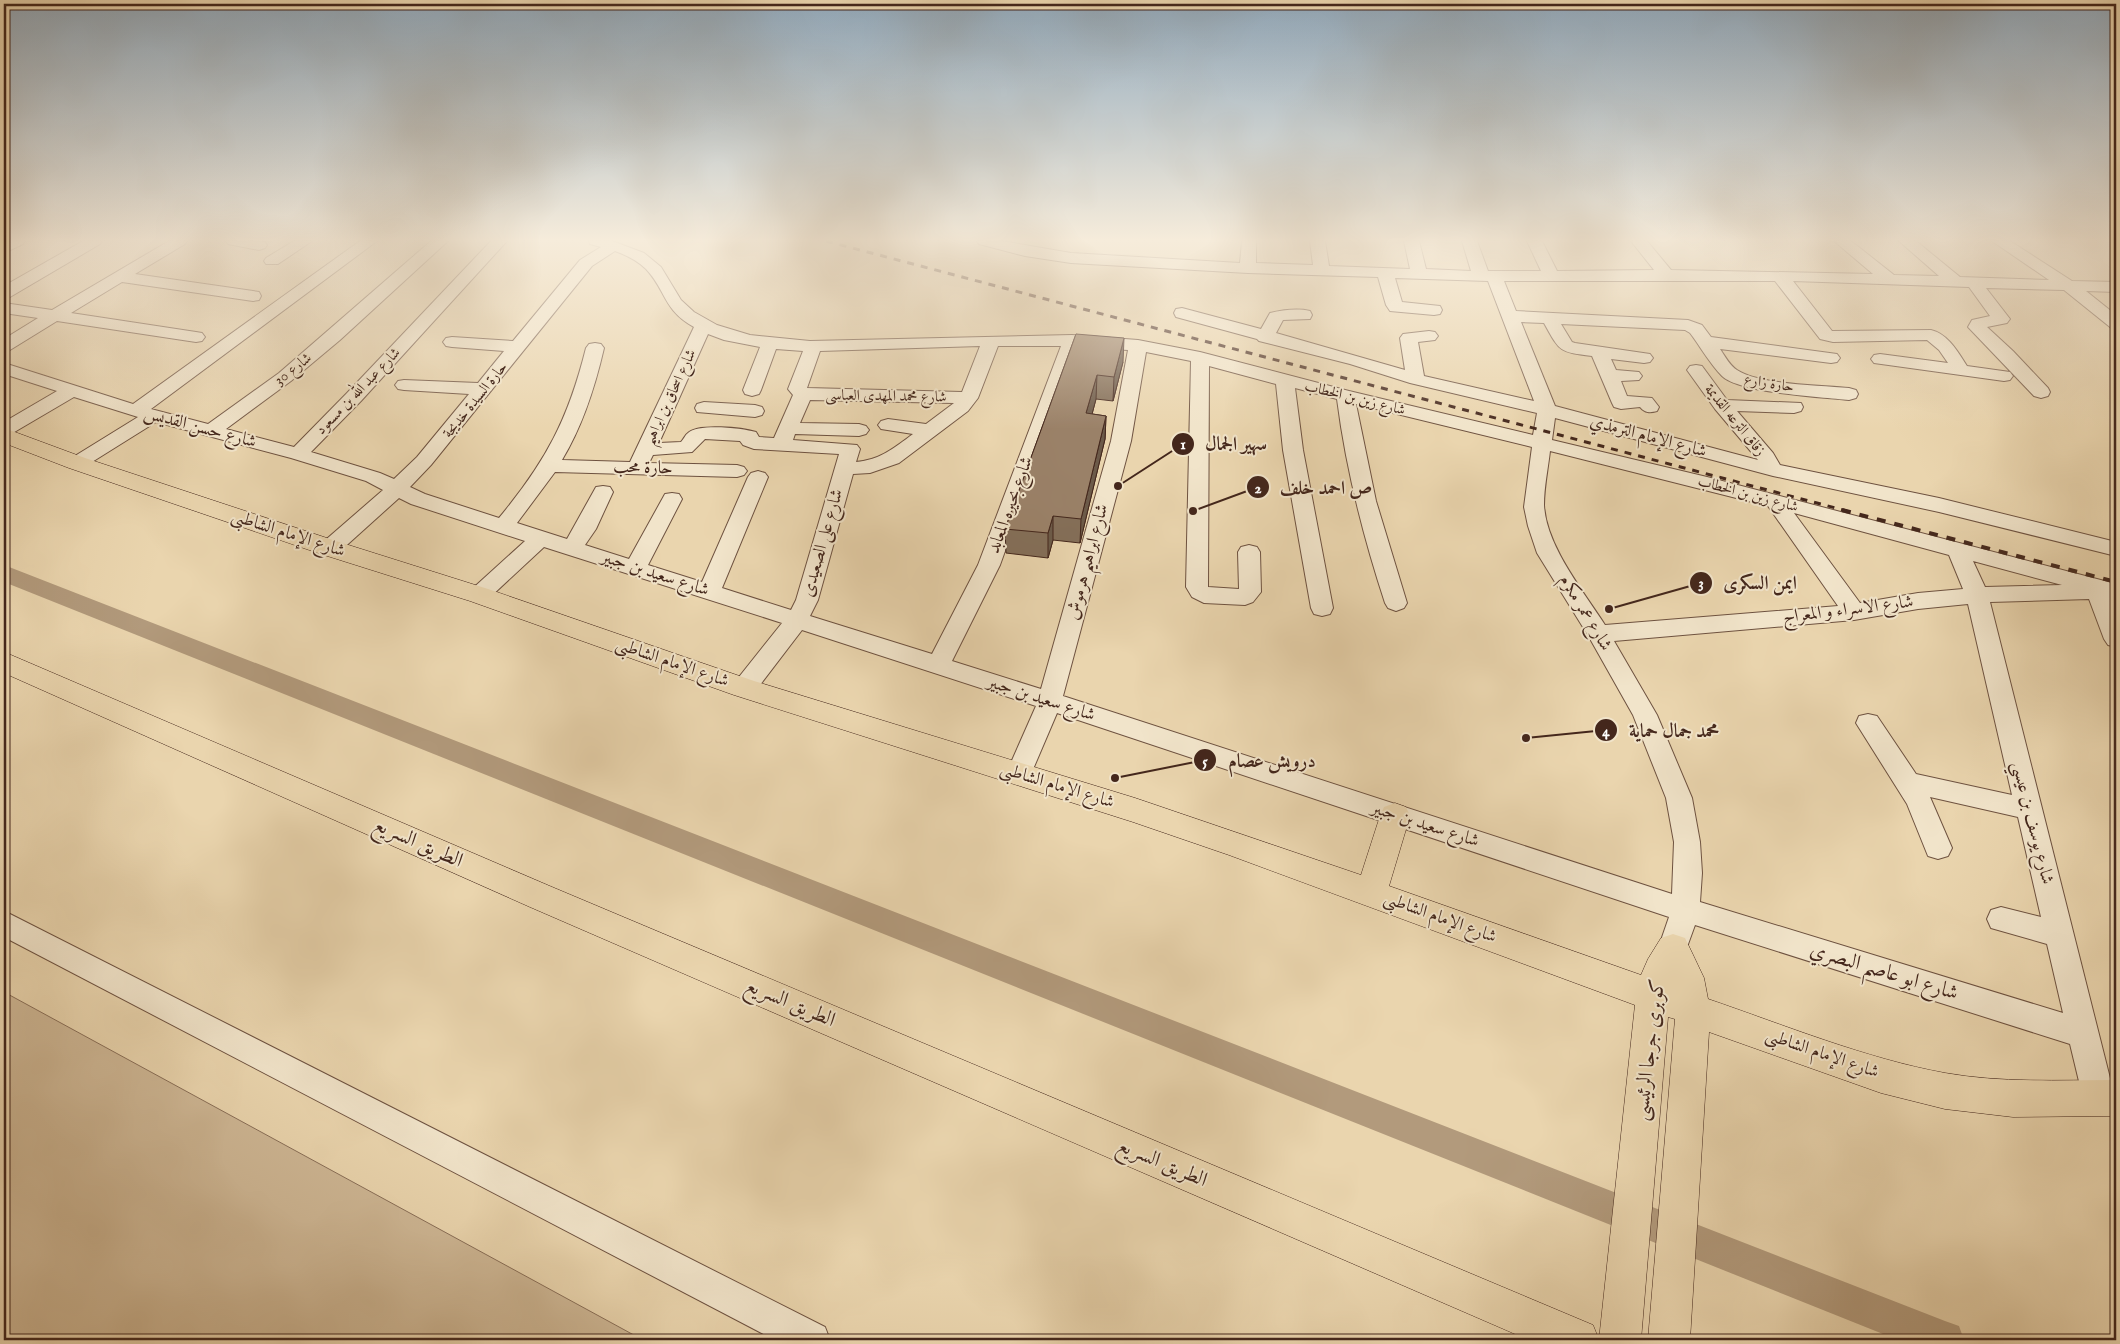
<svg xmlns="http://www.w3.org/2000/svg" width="2120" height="1344" font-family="'IM FELL English',Amiri,serif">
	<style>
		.green { fill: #ceb795; stroke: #896f58 }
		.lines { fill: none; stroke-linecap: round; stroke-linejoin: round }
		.canal { fill: #b29a7c; fill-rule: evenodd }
		.minor-casing { stroke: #6e5240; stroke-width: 2 }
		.primary-casing { stroke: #44271c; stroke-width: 1 }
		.minor { fill: #f1e4ca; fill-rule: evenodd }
		.primary { fill: #ead5ae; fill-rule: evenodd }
		.rail-far1 { stroke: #44271c; stroke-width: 3; stroke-dasharray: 7 7; stroke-linecap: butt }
		.rail { stroke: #44271c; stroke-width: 4; stroke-dasharray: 9 9; stroke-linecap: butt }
		.wall { fill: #846f59; stroke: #44271c }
		.shaded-wall { fill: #6c5a49; stroke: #44271c }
		.building { fill: #9a8168; stroke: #44271c }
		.labels { text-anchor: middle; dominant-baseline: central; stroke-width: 4; stroke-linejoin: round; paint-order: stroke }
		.far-street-label { font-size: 15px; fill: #44271c; stroke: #f1e4ca }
		.street-label { font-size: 18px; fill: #44271c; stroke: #f1e4ca }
		.near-street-label { font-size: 21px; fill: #44271c; stroke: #f1e4ca }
		.leader { fill: none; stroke: #44271c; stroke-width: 2 }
		.callout-dot { fill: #44271c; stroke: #f1e4ca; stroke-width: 2 }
		.mark-label { font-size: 15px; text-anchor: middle; font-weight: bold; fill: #fff }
		.callout-label { font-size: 19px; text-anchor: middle; font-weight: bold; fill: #44271c; stroke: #f1e4ca; stroke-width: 4; stroke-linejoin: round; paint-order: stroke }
	</style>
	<rect width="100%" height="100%" fill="#ead5ae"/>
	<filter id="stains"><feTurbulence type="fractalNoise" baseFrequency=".004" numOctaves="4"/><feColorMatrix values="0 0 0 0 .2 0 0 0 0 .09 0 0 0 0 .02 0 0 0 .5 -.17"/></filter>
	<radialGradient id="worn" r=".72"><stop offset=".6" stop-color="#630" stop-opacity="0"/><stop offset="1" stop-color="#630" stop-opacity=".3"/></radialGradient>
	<path class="green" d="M4,992L643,1340H4Z"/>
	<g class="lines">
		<path class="canal" d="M4,565L1945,1321L1959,1326L1964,1340H1898L4,582Z"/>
		<g class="minor-casing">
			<path id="minor" d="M6,241H25L23,244L4,253V242Z
				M83,241H102L100,244L10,297L4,298V286Z
				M169,241H187L185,244L135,274L253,291L259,292L261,296L259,300L253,301L122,282L71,313L196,332L202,333L205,337L202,341L196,342L57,321L10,350L4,351V339L38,318L4,313V303L52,310Z
				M226,241H260L265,242L267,245L265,248L259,250L228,244Z
				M294,241H312L278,264H266L264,261L266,258Z
				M360,241H377L151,409L208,424L279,373L431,241H448L340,340L291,381L226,429L294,447L347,393L491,241H507L361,401L311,452L380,473L394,479L417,457L469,394L404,390L398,389L395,385L398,381L404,380L478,383L504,351L452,347L446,346L443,342L446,338L452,337L513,341L580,260L601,247L590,244L589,241H612L644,253L661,267L681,300L694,312L717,325L750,335L810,341L1072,335L1138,340L1200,352L1349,391L1533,435L1537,413L1410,383L1350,364L1259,341L1257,339L1176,317L1174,313L1176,309L1182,308L1261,329L1270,313C1283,310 1297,308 1310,311L1312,315L1310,319L1283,320L1276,333L1405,370L1400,338L1403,334L1429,331L1435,332L1438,336L1435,340L1418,342L1424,376L1534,401L1488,281L1395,278L1402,302L1440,306L1442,310L1440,314L1434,315L1390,311L1386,305L1378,277L1248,273L1071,263L1025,256L979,244L977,241H1002L1071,253L1240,263L1242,241H1256V263L1313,265L1310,241H1325L1329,266L1410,269L1404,241H1419L1426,269L1471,271L1462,241H1477L1488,271H1541L1527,241H1542L1557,271L1654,270L1631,241H1647L1671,270L1873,274L1834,241H1851L1894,275L1939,276L1899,241H1916L1960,277L2049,280L1992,241H2010L2072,281L2116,282V292L2086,291L2116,315V328L2110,327L2064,290L1986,288L2010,319L2007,323L1987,327L2013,351L2048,388L2050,392L2048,396L2041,398L2034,396L1968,327L1972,320L1990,316L1969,287L1793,281L1832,331L1931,330C1948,334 1958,352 1967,366L2010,372L2013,376L2010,380L2004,381L1874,363L1871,359L1874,355L1880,354L1948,363L1939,350L1927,340L1833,342L1820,339L1775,281H1504L1516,311L1688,320L1702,325L1711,337L1837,354L1840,358L1837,362L1831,363L1720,349C1725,356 1730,366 1737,370C1760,385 1821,385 1849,388L1856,390L1858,394L1856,398L1849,400C1823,397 1739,393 1722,376C1710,364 1700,346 1690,333L1685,330L1561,324L1572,342L1575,343L1650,354L1653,358L1650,362L1644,363L1611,359L1616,370L1639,372L1642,376L1639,380L1621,381L1627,396L1652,398L1659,407L1657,411C1650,413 1645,413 1640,407L1621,409L1614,407L1612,403L1592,356C1559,352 1560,352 1544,323L1521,322L1555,406L1758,460L1715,409L1687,370L1690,366L1696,365L1702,366L1727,400L1801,403L1803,407L1801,411L1794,413L1737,411L1773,453L1780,465L1939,498L2116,542V556L1939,512L1773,476L1555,418L1552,440L1707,477L2116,584V600L2111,598L2116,612V647L2108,645L2104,639L2089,599L1990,602L2115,1098L2110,1109L2099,1114L2088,1109L2083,1098L2070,1044L1695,925L1683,958L1673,962L1663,958L1658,949L1669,917L1057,713L1028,781L1019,784L1010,781L1006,774L1036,706L802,630L753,694L744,697L735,694L732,688L735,682L782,623L544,547L487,600L479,603L471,600L468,595L471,590L525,541L411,504L399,498L338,553L330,555L322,553L319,548L322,543L383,490L366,481L291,458L156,422L84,467L77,469L70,467L67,463L70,459L138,417L74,397L11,434L4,436V422L57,391L4,374V363L133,404ZM615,251C626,255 638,261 646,269C666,290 663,310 694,327L630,462L562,460C583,425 595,387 604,348L601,344L595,343L589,344L586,348C568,420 546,461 499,518L425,494L410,487L431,465L592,266ZM708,334L724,340L760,347L743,390L745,394L752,396L759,394L761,390L776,349L803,351L788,389L793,395L774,438L759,437L756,432C743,428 698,423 688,433C685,435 684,439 681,442L659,443ZM980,346L962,392L807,388L820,351ZM998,346H1061L978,565L932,654L810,616L818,600L853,474L870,473L899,463L968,411L978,398ZM1078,347L1128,350L1111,441L1041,689L952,661L1000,565ZM1146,352L1191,361L1186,587L1192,597L1204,603L1245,605L1253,602L1261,592L1260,552L1257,547L1249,545L1241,547L1238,552L1239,589L1208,587L1209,366L1276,384L1283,450L1311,608L1314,614L1322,616L1330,614L1333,608L1303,450L1295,388L1337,399C1346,469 1363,536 1385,603L1388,608L1396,611L1404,608L1407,603L1376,501L1356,404L1532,447L1524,507L1528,526L1537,553L1589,637L1633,715L1666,798L1674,842L1672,894L1063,696L1131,441ZM810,400L954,403L926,424L888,419L881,421L878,425L881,429L913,434C894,448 880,460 856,462L860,449L857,445L793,440L795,434L859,436L866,434L869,430L866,426L859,424L800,423ZM705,439L740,441L743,445L754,449L839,454L796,600L791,610L722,588L768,477L765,473L758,471L751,473L748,477L702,582L648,565L682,499L679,494L672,493L665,494L629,559L585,545L596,529L613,492L610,487L603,486L596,487L567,539L517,523L555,472L737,477L744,475L747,471L744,467L737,465L649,463L653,455L692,452ZM1550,451L1768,506L1838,606L1605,625C1584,592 1546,546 1544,505C1544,487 1548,469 1550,451ZM1794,513L1949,555L1963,589L1918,593L1860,603ZM1973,561L2062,585L1985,587ZM1968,604L2012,795L1916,774L1877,716L1868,714L1859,716L1856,723L1907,804L1928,856L1938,859L1948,856L1952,848L1930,797L2018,817L2041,917L2001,907L1991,910L1987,919L1991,928L2047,944L2063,1013L1700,902L1702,873L1700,842L1692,798L1657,715L1614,641L1854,620L1918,609Z
				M704,402L755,405L762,407L764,411L762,415L755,417L697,412L695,408L697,404Z
				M4,911L825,1327L830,1340H775L4,937Z"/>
		</g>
		<g class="primary-casing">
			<path id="primary" d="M4,428L85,458L339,542L488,589L754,681L1135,798L1361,875L1380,816L1384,807L1395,803L1406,807L1410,816L1389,886L1641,975L1648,959L1661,938L1673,934L1685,938L1704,978L1708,999C1784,1025 1867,1059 1945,1073C2001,1083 2059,1080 2116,1080V1116L2013,1117L1945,1109L1881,1093L1709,1032L1690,1340H1648L1675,1019L1668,1017L1641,1340H1529L530,907L4,673V652L552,887L1593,1325L1599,1340L1635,1005L1229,855L1133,822L734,695L470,601L321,554L69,468L4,443Z"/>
		</g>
		<use href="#minor" class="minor"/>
		<use href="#primary" class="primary"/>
		<path class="rail-far1" d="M826,241L1847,511"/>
		<path class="rail" d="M1842,510L2116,582"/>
	</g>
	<path class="wall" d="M1076,334L1123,362L1113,401L1096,399L1092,414L1106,416L1105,439L1080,543L1053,540L1048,558L1006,553L1005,529Z"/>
	<path class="shaded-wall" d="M1124,338L1123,362L1113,401L1114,377Z
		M1097,375L1096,399L1086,437V413Z
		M1106,416L1105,439L1080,543L1081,519Z
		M1053,516V540L1048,558V533Z"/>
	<path class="building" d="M1076,334L1124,338L1114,377L1097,375L1086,413L1106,416L1081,519L1053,516L1048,533L1005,529Z"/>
	<linearGradient id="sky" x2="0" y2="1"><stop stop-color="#92aabd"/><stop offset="0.56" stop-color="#f6ecdb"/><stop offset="1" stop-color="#f6ecdb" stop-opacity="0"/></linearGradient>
	<rect width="2120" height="429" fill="url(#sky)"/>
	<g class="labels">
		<g class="far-street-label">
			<text transform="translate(293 369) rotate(-38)">شارع 30</text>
			<text transform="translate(1769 383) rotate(9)">حارة زارع</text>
			<text transform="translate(358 391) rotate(-46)">شارع عبد الله بن مسعود</text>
			<text transform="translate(886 396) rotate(1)">شارع محمد المهدى العباسى</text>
			<text transform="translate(670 397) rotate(-65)">شارع اسحاق بن ابراهيم</text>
			<text transform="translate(1355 398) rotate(14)">شارع زين بن الخطاب</text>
			<text transform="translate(475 400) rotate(-51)">حارة السيدة خديجة</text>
			<text transform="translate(1735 420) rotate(51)">زقاق الترعه القديمة</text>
			<text transform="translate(1748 494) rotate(15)">شارع زين بن الخطاب</text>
		</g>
		<g class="street-label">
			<text transform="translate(200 428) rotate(15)">شارع حسن القديس</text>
			<text transform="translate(1648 437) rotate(15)">شارع الإمام الترمذي</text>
			<text transform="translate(643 468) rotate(2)">حارة محب</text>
			<text transform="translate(1011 505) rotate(-70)">شارع بحيره المعابد</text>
			<text transform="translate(288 534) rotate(18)">شارع الإمام الشاطبى</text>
			<text transform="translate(823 543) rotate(-74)">شارع على الصعيدى</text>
			<text transform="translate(1088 562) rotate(-75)">شارع ابراهيم هرموش</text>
			<text transform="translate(655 574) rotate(18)">شارع سعيد بن جبير</text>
			<text transform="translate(1848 610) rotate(-7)">شارع الاسراء و المعراج</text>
			<text transform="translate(1585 613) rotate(59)">شارع عمر مكرم</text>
			<text transform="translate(672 663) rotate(19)">شارع الإمام الشاطبى</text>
			<text transform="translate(1041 699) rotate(18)">شارع سعيد بن جبير</text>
			<text transform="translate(1057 786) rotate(17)">شارع الإمام الشاطبى</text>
			<text transform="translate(2032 823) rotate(76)">شارع يوسف بن عيسي</text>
			<text transform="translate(1425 825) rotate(18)">شارع سعيد بن جبير</text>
			<text transform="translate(1440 918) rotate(20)">شارع الإمام الشاطبى</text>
			<text transform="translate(1822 1054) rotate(19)">شارع الإمام الشاطبى</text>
		</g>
		<g class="near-street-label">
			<text transform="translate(418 843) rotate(24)">الطريق السريع</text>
			<text transform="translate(1884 972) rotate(17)">شارع ابو عاصم البصري</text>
			<text transform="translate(790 1003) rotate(23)">الطريق السريع</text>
			<text transform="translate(1650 1050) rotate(-83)">كوبرى جرجا الرئيسى</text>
			<text transform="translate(1162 1163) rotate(23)">الطريق السريع</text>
		</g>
	</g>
	<path class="leader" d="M1118 486L1183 444M1193 511L1258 487M1609 609L1701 583M1526 738L1606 730M1115 778L1205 760"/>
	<g class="callout-dot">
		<circle cx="1118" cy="486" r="5"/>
		<circle cx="1193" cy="511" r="5"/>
		<circle cx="1609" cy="609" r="5"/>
		<circle cx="1526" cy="738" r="5"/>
		<circle cx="1115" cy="778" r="5"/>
		<circle cx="1183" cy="444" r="12"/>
		<circle cx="1258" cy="487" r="12"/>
		<circle cx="1701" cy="583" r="12"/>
		<circle cx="1606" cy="730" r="12"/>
		<circle cx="1205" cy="760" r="12"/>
	</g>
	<g class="mark-label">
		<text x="1183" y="449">1</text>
		<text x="1258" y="493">2</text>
		<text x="1701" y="588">3</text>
		<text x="1606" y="736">4</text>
		<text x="1205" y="766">5</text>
	</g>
	<g class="callout-label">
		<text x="1236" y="450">سهير الجمال</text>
		<text x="1326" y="494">ص احمد خلف</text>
		<text x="1760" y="589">ايمن السكرى</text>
		<text x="1674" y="737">محمد جمال حماية</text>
		<text x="1272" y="767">درويش عصام</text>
	</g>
	<rect width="2120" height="1344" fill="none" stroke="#ead5ae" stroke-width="20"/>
	<rect x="5" y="5" width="2110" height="1334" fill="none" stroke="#44271c" stroke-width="2.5"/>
	<rect x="10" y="10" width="2100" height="1324" fill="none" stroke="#44271c"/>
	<rect width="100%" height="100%" filter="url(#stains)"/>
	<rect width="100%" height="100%" fill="url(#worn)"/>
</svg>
